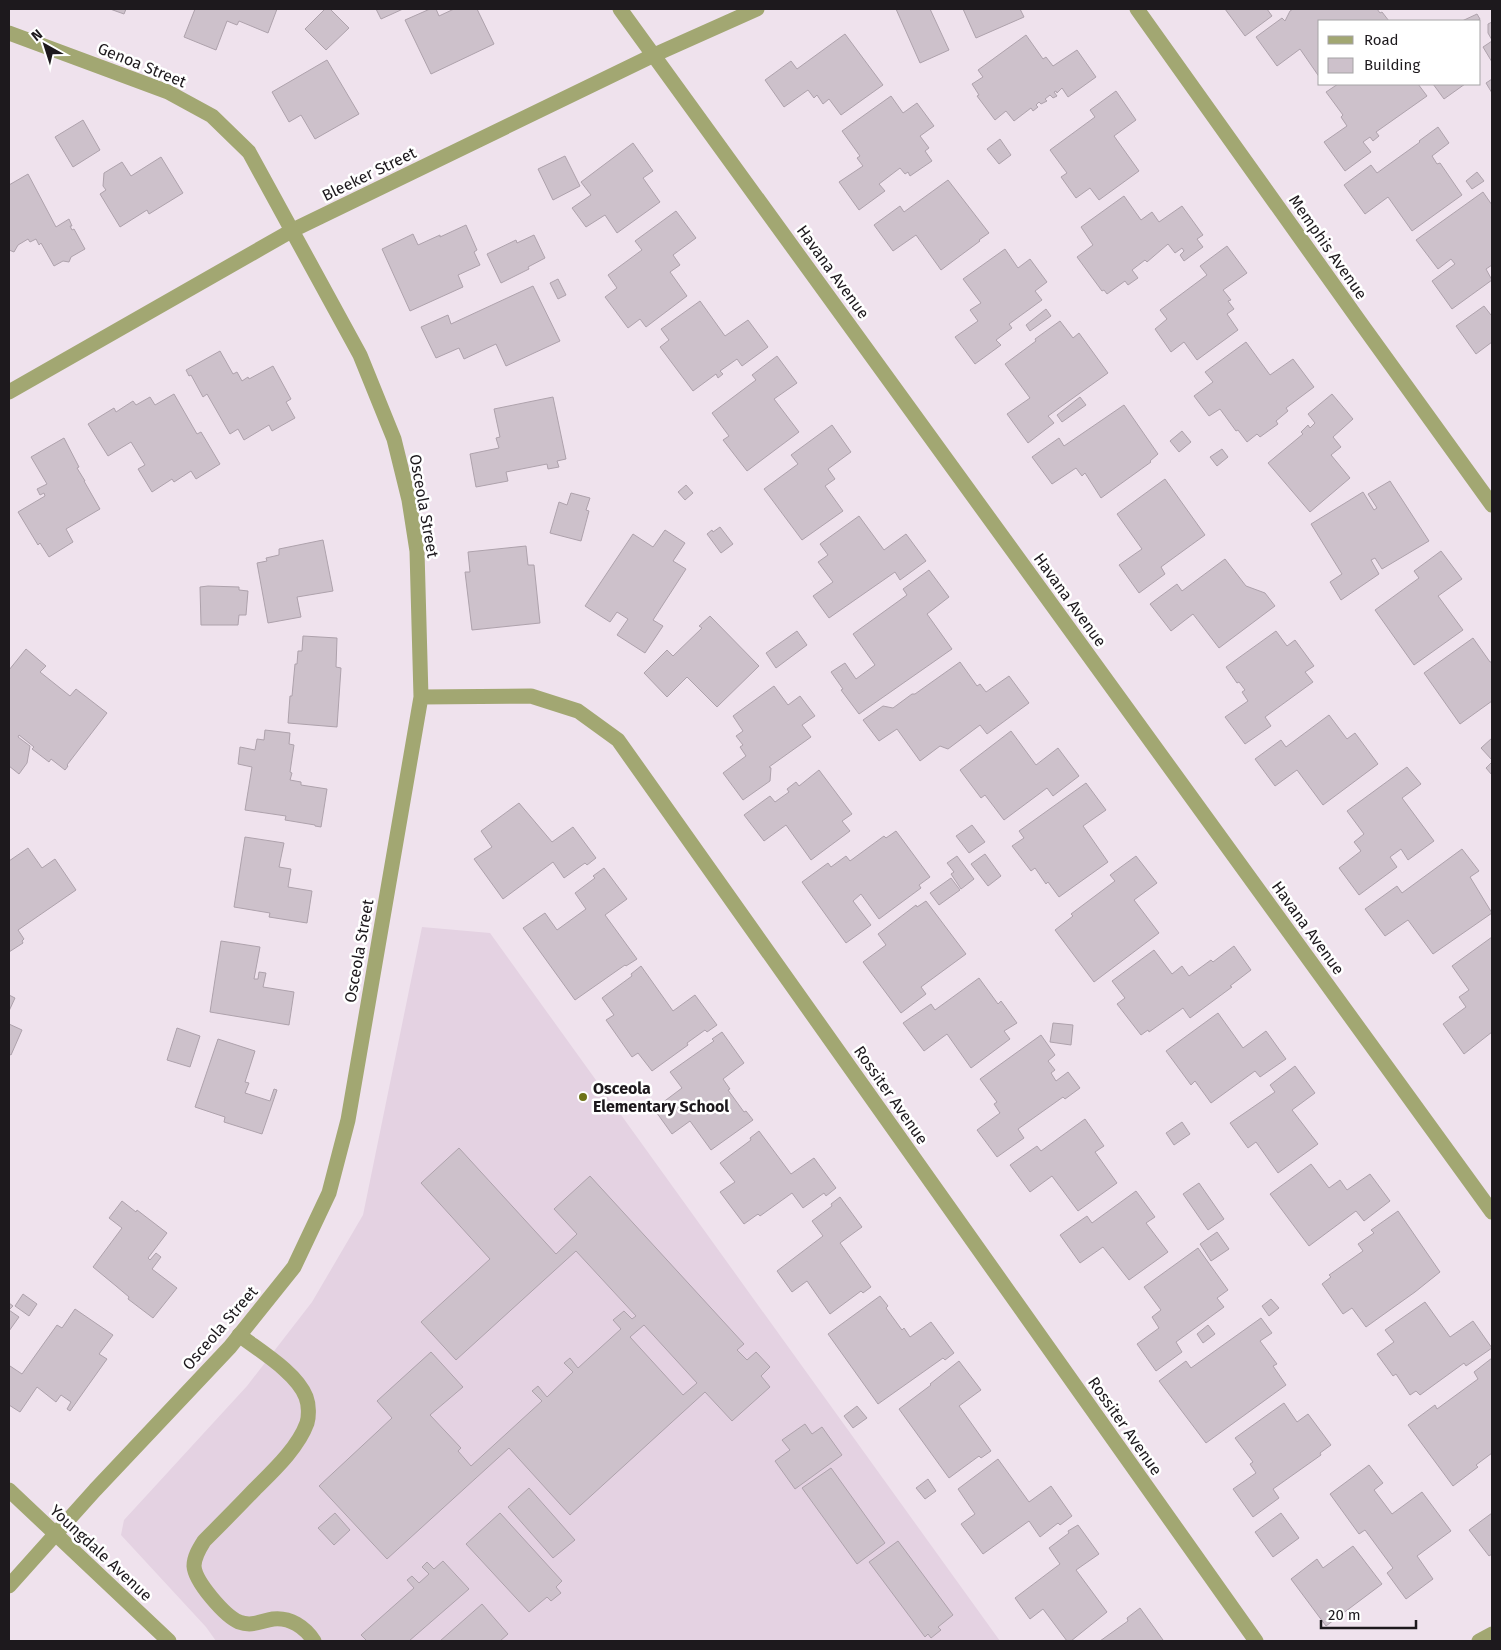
<svg xmlns="http://www.w3.org/2000/svg" width="1501" height="1650" font-family="'Fira Sans',sans-serif">
	<style>
		.built { fill: #e4d2e2 }
		.building { fill: #cdc1cb; stroke: #aea2ac; fill-rule: evenodd }
		.lines { fill: none; stroke-linecap: round; stroke-linejoin: round }
		.lane { stroke: #a2a772; stroke-width: 15 }
		.street { stroke: #a2a772; stroke-width: 15 }
		.poi-dot { fill: #6e7218; stroke: #fff; stroke-width: 2 }
		.labels { text-anchor: middle; dominant-baseline: central; stroke-width: 5; stroke-linejoin: round; paint-order: stroke }
		.street-label { font-size: 16px; fill: #1d191d; stroke: #fff }
		.poi-label { font-size: 16px; font-weight: bold; fill: #1d191d; stroke: #fff; text-anchor: start }
	</style>
	<rect width="100%" height="100%" fill="#efe2ed"/>
	<path class="built" d="M422,927L490,933L1000,1641H216L206,1627L121,1535L124,1520L247,1386L312,1302L363,1215Z"/>
	<path class="building" d="M110,9H126L124,14Z
		M195,9H277L268,33L239,21L237,25L227,21L216,50L184,37Z
		M325,9H330L349,28L326,50L305,29Z
		M376,9H403L381,19Z
		M430,9H436L439,16L454,9H477L494,44L431,74L405,20Z
		M896,9H930L949,50L920,63Z
		M963,9H1020L1024,17L976,38Z
		M1225,9H1267L1272,16L1245,36Z
		M1293,9H1377L1380,13L1382,12L1389,21H1320V78L1300,49L1277,66L1256,37L1282,18L1285,21L1290,11Z
		M1477,14L1480,19L1477,21H1462Z
		M1492,22V40L1488,33V24Z
		M845,34L883,85L841,115L829,99L823,104L817,95L814,98L808,90L784,107L765,80L791,61L797,69Z
		M1026,35L1043,59L1046,57L1053,66L1077,50L1096,77L1068,97L1062,88L1057,93L1056,91L1054,92L1057,96L1053,98L1050,95L1045,99L1047,101L1041,104L1039,102L1036,105L1038,107L1033,111L1031,108L1014,121L1006,111L995,120L977,96L979,95L972,84L983,77L978,70Z
		M1492,41V62L1483,47Z
		M327,60L359,114L315,139L301,115L289,122L272,92Z
		M1492,79V93L1486,83Z
		M1338,84H1418L1427,96L1376,132L1379,136L1373,141L1370,137L1363,142L1371,152L1345,171L1324,142L1347,126L1341,117L1343,115L1326,92Z
		M1433,84H1465L1444,99Z
		M1116,91L1136,120L1114,136L1139,171L1099,200L1090,188L1076,198L1061,177L1067,173L1050,150L1095,117L1090,110Z
		M891,96L903,113L917,103L934,126L920,136L929,148L925,151L932,161L910,176L908,172L905,174L900,168L879,184L885,191L859,210L839,182L863,166L857,158L860,156L842,131Z
		M83,120L100,150L73,167L55,137Z
		M1438,127L1449,143L1432,156L1437,164L1440,163L1462,195L1412,231L1388,197L1365,214L1344,185L1371,165L1377,173L1420,142L1419,141Z
		M1000,139L1011,155L999,164L987,149Z
		M633,143L653,171L643,178L660,202L617,233L605,215L586,227L572,208L591,195L581,182Z
		M565,156L580,186L553,200L538,169Z
		M161,157L183,193L149,214L147,210L120,227L100,194L106,190L103,186L104,173L122,162L131,176Z
		M1477,172L1484,181L1472,189L1466,181Z
		M28,174L56,227L69,219L72,226H70L72,230L74,229L85,249L71,257L69,262L63,261L54,266L41,243L39,245L36,239L30,242L28,239L18,245L14,252L9,250V185Z
		M948,180L989,233L979,240L980,241L941,270L916,235L893,251L874,225L900,206L904,212Z
		M1483,192L1492,205V265L1486,269L1492,280L1452,309L1432,281L1455,264L1451,259L1438,269L1416,240Z
		M1124,196L1141,220L1152,212L1159,222L1182,206L1203,235L1197,239L1203,247L1184,261L1180,255L1184,251L1182,248L1175,253L1168,244L1147,262L1145,260L1132,270L1138,278L1128,285L1125,281L1107,294L1104,290L1102,291L1077,257L1093,245L1081,227Z
		M676,211L696,238L673,255L680,265L670,272L687,296L646,327L640,319L628,328L605,297L617,288L608,275L642,250L635,241Z
		M466,225L477,250L474,252L480,265L458,275L463,287L410,311L382,249L413,234L418,245L440,235V237Z
		M534,235L545,258L528,267L529,269L501,283L487,254L516,240L517,243Z
		M1227,246L1247,273L1223,290L1231,300L1228,301L1234,309L1227,314L1238,330L1197,360L1184,342L1171,352L1155,329L1167,319L1160,310L1207,275L1200,266Z
		M1005,249L1018,268L1030,259L1047,282L1035,291L1042,300L1009,324L1012,328L996,340L1001,345L975,364L955,337L978,321L970,310L981,303L963,279Z
		M558,279L566,295L558,299L550,283Z
		M533,286L560,341L506,366L496,344L464,359L459,348L436,358L421,327L448,315L451,324Z
		M700,301L725,336L748,320L768,347L742,366L737,359L720,371L723,374L718,378L716,374L693,391L660,347L669,340L661,329Z
		M1484,306L1491,315L1492,314V342L1476,354L1456,326Z
		M1046,309L1051,316L1030,331L1026,325Z
		M1060,321L1073,338L1079,333L1108,373L1048,416L1054,423L1028,443L1007,414L1030,398L1005,364L1036,341L1035,339Z
		M1246,342L1270,375L1293,359L1314,387L1286,408L1288,411L1276,421L1278,424L1260,437L1257,434L1247,442L1238,430L1236,431L1220,409L1209,416L1194,396L1213,382L1205,372Z
		M220,351L233,374L237,372L242,381L248,377L249,379L273,366L291,399L286,402L295,418L272,431L269,425L244,440L238,429L230,434L207,394L203,397L191,375L189,376L186,370Z
		M777,356L797,383L774,399L799,432L747,471L723,440L729,436L712,413L756,380L752,375Z
		M174,394L197,434L201,432L220,464L196,479L191,471L174,482L172,479L152,492L138,469L145,465L131,442L108,456L88,424L114,408L116,412L133,401L136,405L150,397L155,405Z
		M1332,394L1353,419L1333,437L1341,447L1331,455L1350,478L1310,512L1268,463L1303,434L1301,432L1308,425L1310,428L1315,423L1308,414Z
		M553,397L566,459L557,461L559,467L548,469L547,464L506,472L508,481L476,487L470,454L499,448L496,438L500,437L494,409Z
		M1080,397L1086,405L1062,422L1057,415Z
		M1124,405L1158,454L1150,461L1151,462L1101,498L1085,473L1082,476L1076,468L1052,484L1032,457L1059,438L1064,446Z
		M832,425L851,452L828,469L835,479L825,486L843,511L802,540L764,489L798,464L791,455Z
		M1182,431L1191,442L1179,452L1170,441Z
		M64,438L79,467L77,468L85,481H84L100,509L66,529L73,542L49,557L40,543L38,545L18,512L45,496L44,493L40,495L37,489L47,484L31,457Z
		M1222,449L1228,457L1217,466L1210,457Z
		M1165,479L1205,535L1161,567L1165,574L1139,593L1119,565L1142,549L1117,514Z
		M1390,481L1429,541L1382,569L1375,558L1371,560L1379,574L1341,600L1330,582L1342,574L1311,524L1363,492L1374,510L1377,508L1368,494Z
		M686,485L693,493L685,500L678,492Z
		M571,493L590,498L586,510L589,511L581,541L550,533L559,502L567,505Z
		M859,516L884,550L906,534L926,561L900,580L895,572L829,618L813,596L833,582L818,562L828,555L820,544Z
		M720,527L733,544L721,553L707,534L712,530L713,532Z
		M665,530L685,543L673,561L686,569L653,620L663,626L645,653L617,635L628,619L617,612L610,622L585,606L633,534L653,547Z
		M323,540L333,591L297,597L301,617L268,623L257,563L267,561L266,558L279,555V549Z
		M526,546L528,565H534L540,623L472,630L465,572H470L468,552Z
		M1441,551L1462,579L1438,596L1463,630L1414,665L1375,610L1419,578L1414,571Z
		M1225,559L1246,586L1265,593L1275,606L1219,648L1193,614L1171,631L1150,604L1177,584L1182,591Z
		M929,570L949,597L927,614L952,649L859,714L841,690L843,689L831,672L845,663L856,679L875,665L853,634L907,595L903,589Z
		M208,586L239,587V590L248,591L246,615H239L238,625H201L200,587Z
		M710,616L759,666L717,707L687,677L667,697L644,673L667,650L673,656L702,628L699,626Z
		M797,631L807,645L776,668L766,653Z
		M1276,631L1287,646L1295,640L1314,666L1305,672L1313,682L1265,717L1271,726L1245,744L1225,717L1248,701L1242,692L1245,690L1239,682L1237,683L1226,667Z
		M303,636L337,638L336,667L341,668L337,727L288,723L290,696H292L295,664H297L298,651H302Z
		M1473,638L1490,662H1492V701L1460,724L1424,673Z
		M26,649L46,666L40,672L70,696L76,689L107,713L67,765L68,766L65,770L51,759L49,762L36,752L32,749L34,747L19,735L18,737L30,746L27,763L19,774L9,766V670Z
		M960,662L977,686L980,684L986,692L1009,676L1029,703L987,734L980,725L948,749L940,746L920,761L897,729L879,741L863,720L883,706L893,708L912,694H915Z
		M774,686L788,705L800,696L815,716L802,725L811,737L769,767L771,768L770,781L743,800L723,773L746,756L740,747L743,745L736,736L743,731L733,716Z
		M1329,715L1347,739L1355,733L1378,764L1323,805L1297,770L1275,786L1255,759L1281,740L1286,747Z
		M265,730L290,733L289,744L294,745L290,772L292,773L290,780L301,782V785L327,789L321,827L315,826V825L285,820L286,816L245,810L252,767L238,764L240,747L255,750L257,739L264,740Z
		M1011,731L1036,765L1058,748L1079,776L1053,796L1047,788L1004,820L985,795L981,798L960,770Z
		M1492,738V760L1481,748Z
		M1492,762V775L1486,768Z
		M1407,767L1421,784L1402,798L1434,841L1408,860L1401,849L1390,857L1397,867L1359,895L1339,868L1361,851L1354,842L1364,834L1347,811Z
		M819,770L852,814L842,821L850,831L811,860L786,825L764,841L744,815L770,796L775,802L789,792L787,789L796,782L799,786Z
		M1086,783L1106,810L1083,826L1108,862L1059,897L1048,882L1046,884L1035,868L1031,871L1012,846L1024,838L1019,831Z
		M519,803L552,842L573,827L596,858L587,865L585,863L564,878L553,862L503,899L474,859L492,847L481,831Z
		M972,825L985,842L969,853L956,836Z
		M896,831L930,877L919,885L921,888L879,919L861,894L853,901L871,925L846,943L802,882L828,863L831,867L846,856L850,861L884,836L886,838Z
		M245,837L284,843L279,867L291,869L288,887L312,891L307,923L269,917L270,913L234,907Z
		M28,848L42,868L55,859L76,890L18,930L24,939L22,941L23,943L9,952V861Z
		M1462,849L1479,871L1470,877L1492,913L1433,954L1408,920L1385,936L1365,909L1397,886L1402,893Z
		M985,854L1001,876L988,886L971,864Z
		M957,856L974,879L961,889L951,874L954,872L947,863Z
		M1136,856L1157,883L1134,900L1159,933L1094,982L1055,930L1073,916L1071,914L1115,881L1110,875Z
		M604,868L627,899L605,915L637,959L626,966L625,965L575,1000L523,928L545,913L557,930L586,909L575,893L595,878L593,876Z
		M951,878L960,890L939,905L930,893Z
		M926,901L966,954L921,987L926,994L901,1013L863,962L886,945L878,934L916,905L917,907Z
		M1492,937V1032L1464,1054L1443,1024L1466,1007L1459,997L1469,990L1452,966Z
		M221,941L260,947L254,979H258L259,972L266,973L263,987L294,992L289,1025L210,1012Z
		M1234,946L1251,970L1230,986L1232,987L1190,1018L1183,1008L1149,1032L1148,1030L1141,1035L1117,1004L1125,998L1112,981L1154,950L1172,974L1182,966L1189,976L1211,960L1213,962Z
		M641,966L673,1011L695,995L717,1025L707,1032L705,1030L687,1043L688,1045L652,1071L638,1053L632,1057L606,1020L614,1015L602,998L632,976L631,974Z
		M979,978L998,1004L1001,1001L1017,1023L1004,1031L1010,1039L971,1068L947,1034L924,1051L903,1023L931,1004L935,1010Z
		M9,995L15,998L9,1011Z
		M1218,1013L1243,1048L1266,1031L1286,1059L1260,1077L1255,1071L1211,1103L1195,1081L1191,1085L1166,1051Z
		M1053,1023L1073,1025L1071,1045L1050,1042Z
		M9,1024L22,1030L11,1055L9,1054Z
		M177,1028L200,1036L190,1067L167,1060Z
		M722,1032L744,1063L723,1079L730,1089L728,1090L744,1112L746,1111L753,1120L711,1150L690,1121L672,1134L654,1109L682,1088L670,1072L714,1041L712,1039Z
		M1041,1035L1055,1055L1048,1061L1055,1070L1051,1073L1056,1081L1068,1072L1080,1088L1065,1099L1063,1097L1018,1129L1024,1138L997,1157L977,1130L1000,1113L994,1104L997,1102L980,1079Z
		M218,1039L255,1051L245,1082L249,1083L245,1093L270,1101L274,1089L277,1090L262,1134L224,1122L225,1117L195,1107Z
		M1295,1066L1315,1093L1292,1110L1318,1144L1278,1173L1256,1142L1248,1148L1230,1123L1275,1092L1270,1085Z
		M1085,1119L1104,1146L1095,1152L1117,1183L1078,1211L1052,1176L1030,1192L1010,1165L1037,1146L1041,1151Z
		M1182,1122L1190,1134L1174,1145L1166,1133Z
		M759,1131L791,1174L814,1158L836,1188L826,1196L824,1193L803,1208L792,1193L760,1216L758,1214L744,1224L720,1192L735,1182L720,1163L751,1140L750,1138Z
		M459,1148L556,1254L577,1234L554,1209L590,1176L744,1344L737,1350L747,1360L756,1352L770,1367L761,1376L770,1387L732,1421L705,1392L570,1515L509,1448L387,1559L319,1486L392,1418L377,1401L431,1352L463,1387L430,1415L461,1448L458,1451L471,1466L542,1401L532,1391L538,1386L547,1397L573,1372L564,1363L570,1358L578,1368L621,1329L613,1320L624,1311L632,1319L636,1316L576,1251L456,1360L421,1322L490,1259L421,1183ZM644,1325L697,1383L683,1395L630,1337Z
		M1311,1164L1329,1188L1340,1180L1347,1190L1370,1174L1390,1201L1364,1221L1356,1211L1309,1246L1270,1194Z
		M1199,1183L1224,1219L1208,1230L1183,1194Z
		M1136,1191L1155,1217L1146,1223L1168,1252L1129,1280L1103,1247L1080,1263L1060,1235L1087,1216L1092,1223Z
		M840,1197L862,1227L840,1243L871,1287L863,1293L861,1291L830,1314L807,1281L792,1292L777,1271L823,1236L812,1221L832,1206L831,1204Z
		M122,1201L136,1212L137,1210L167,1233L148,1258L150,1260L156,1253L161,1257L152,1269L177,1288L153,1318L128,1299L129,1297L116,1286L93,1267L122,1228L109,1218Z
		M1398,1211L1440,1272L1415,1292L1366,1327L1352,1308L1343,1314L1322,1284L1331,1277L1329,1275L1363,1251L1358,1244L1374,1233L1371,1230Z
		M1217,1232L1229,1249L1211,1261L1200,1244Z
		M1198,1248L1228,1290L1217,1298L1224,1307L1176,1342L1182,1352L1156,1371L1137,1344L1159,1328L1152,1317L1161,1310L1144,1287Z
		M23,1294L37,1304L29,1316L15,1306Z
		M880,1296L888,1306L886,1308L902,1330L904,1328L910,1337L931,1322L954,1353L945,1360L943,1358L878,1404L828,1334Z
		M1271,1299L1279,1308L1269,1316L1262,1306Z
		M1425,1302L1450,1337L1473,1321L1492,1348L1466,1366L1464,1363L1420,1395L1416,1391L1410,1395L1396,1374L1393,1376L1377,1354L1394,1342L1385,1330Z
		M9,1303L13,1306L9,1310L19,1317L9,1331Z
		M75,1309L113,1335L99,1354L107,1359L70,1411L67,1409L71,1402L61,1395L56,1402L37,1387L20,1412L9,1405V1369L10,1366L22,1374L57,1325L62,1328Z
		M1261,1318L1272,1333L1260,1341L1277,1364L1273,1366L1286,1385L1206,1443L1159,1381L1186,1361L1191,1368Z
		M1208,1325L1215,1334L1203,1343L1197,1334Z
		M1492,1358V1453L1476,1465L1478,1467L1453,1486L1408,1425L1435,1405L1437,1409L1478,1379L1474,1372Z
		M959,1361L981,1390L959,1406L991,1451L981,1458L979,1456L949,1478L899,1409L931,1385L930,1384Z
		M1284,1403L1297,1422L1308,1414L1331,1445L1320,1453L1321,1455L1273,1489L1279,1498L1253,1517L1233,1489L1256,1473L1250,1464L1253,1462L1235,1438Z
		M857,1406L867,1418L853,1428L844,1416Z
		M805,1424L812,1434L822,1427L842,1455L795,1489L775,1461L790,1450L782,1440Z
		M998,1459L1029,1502L1051,1486L1072,1516L1060,1525L1058,1523L1040,1537L1029,1521L983,1554L961,1524L975,1514L958,1489Z
		M1369,1465L1383,1483L1374,1490L1392,1514L1422,1492L1451,1531L1417,1556L1433,1579L1406,1599L1387,1573L1393,1568L1365,1530L1359,1534L1330,1494Z
		M831,1468L885,1543L857,1564L802,1488Z
		M928,1479L936,1491L925,1499L916,1488Z
		M529,1488L575,1540L553,1558L508,1507Z
		M335,1513L350,1530L334,1545L318,1528Z
		M500,1513L562,1581L556,1587L561,1593L551,1601L547,1597L529,1612L466,1544Z
		M1281,1513L1299,1538L1273,1557L1255,1532Z
		M1492,1513V1554L1489,1556L1469,1530Z
		M1078,1525L1099,1554L1076,1570L1107,1612L1071,1641H1067L1043,1609L1030,1619L1015,1598L1060,1564L1049,1548L1069,1533L1068,1531Z
		M898,1541L953,1615L938,1627L941,1630L931,1638L928,1634L925,1637L869,1562Z
		M1353,1546L1382,1584L1326,1626L1291,1579L1317,1559L1323,1568Z
		M443,1561L469,1589L409,1641H367L361,1635L414,1588L407,1580L412,1576L419,1583L429,1574L422,1567L427,1562L434,1569Z
		M482,1604L508,1634L500,1641H440Z
		M1140,1608L1163,1640L1160,1641H1100L1128,1621L1127,1618Z"/>
	<g class="lines">
		<path class="lane" d="M239,1335C260,1351 297,1373 306,1397C309,1405 309,1416 307,1423C298,1448 273,1471 255,1489C238,1507 221,1524 204,1541C199,1549 194,1557 194,1566C195,1582 225,1616 239,1622C252,1627 261,1621 273,1619C290,1617 305,1627 314,1641"/>
		<path class="street" d="M620,9L1492,1212
			M1137,9L1360,322L1492,505
			M9,33L168,92L212,116L249,152L360,355L394,439L409,500L417,551L421,697L348,1120L329,1193L294,1267L230,1347L95,1490L9,1586
			M9,392L293,230L654,55L757,9
			M421,697L531,696L578,711L618,740L1256,1641
			M9,1490L169,1641
			M1479,1641L1492,1634"/>
	</g>
	<circle class="poi-dot" cx="583" cy="1097" r="5"/>
	<g class="labels">
		<g class="street-label">
			<text transform="translate(142 65) rotate(22)">Genoa Street</text>
			<text transform="translate(369 174) rotate(-26)">Bleeker Street</text>
			<text transform="translate(1328 247) rotate(55)">Memphis Avenue</text>
			<text transform="translate(833 272) rotate(54)">Havana Avenue</text>
			<text transform="translate(424 506) rotate(80)">Osceola Street</text>
			<text transform="translate(1070 600) rotate(54)">Havana Avenue</text>
			<text transform="translate(1308 928) rotate(54)">Havana Avenue</text>
			<text transform="translate(359 951) rotate(-80)">Osceola Street</text>
			<text transform="translate(891 1095) rotate(55)">Rossiter Avenue</text>
			<text transform="translate(220 1328) rotate(-49)">Osceola Street</text>
			<text transform="translate(1125 1426) rotate(55)">Rossiter Avenue</text>
			<text transform="translate(101 1553) rotate(43)">Youngdale Avenue</text>
		</g>
		<g class="poi-label">
			<text x="593" y="1088">Osceola<tspan x="593" dy="18">Elementary School</tspan></text>
		</g>
	</g>
	<rect width="1501" height="1650" fill="none" stroke="#1d191d" stroke-width="20"/>
	<rect x="1318" y="20" width="162" height="65" fill="#ffffff" stroke="#a5a3a5"/>
	<rect x="1328" y="36" width="25" height="8" fill="#a2a772" stroke="#a5a3a5"/>
	<text x="1364" y="45" font-size="15" fill="#1d191d">Road</text>
	<rect x="1328" y="58" width="25" height="15" fill="#cdc1cb" stroke="#a5a3a5"/>
	<text x="1364" y="70" font-size="15" fill="#1d191d">Building</text>
	<g transform="translate(45 45) rotate(321)" stroke="#ffffff" stroke-width="4" paint-order="stroke">
	<path d="M0-4L9 19L0 12L-9 19Z" fill="#1d191d"/>
	<text y="-8" font-size="14" font-weight="bold" text-anchor="middle" fill="#1d191d">N</text>
	</g>
	<path d="M1321 1620v8h95v-8" fill="none" stroke="#1d191d" stroke-width="2.5"/>
	<text x="1328" y="1620" font-size="15" fill="#1d191d" stroke="#ffffff" stroke-width="4" paint-order="stroke">20 m</text>
</svg>
